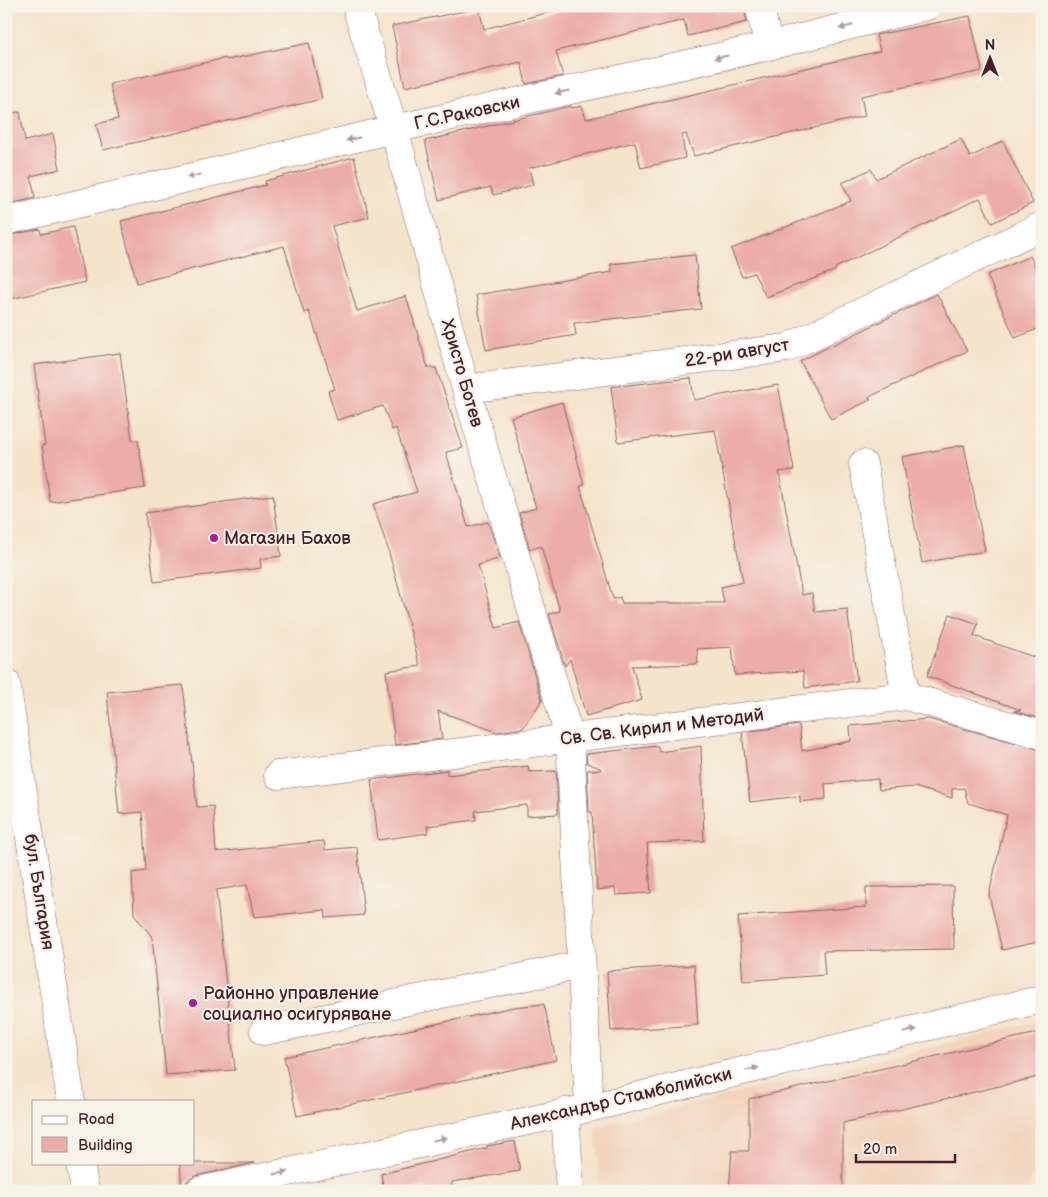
<svg xmlns="http://www.w3.org/2000/svg" width="1048" height="1197" font-family="'Balsamiq Sans',sans-serif">
	<style>
		.built { fill: #f2d4be }
		.building { fill: #ecaca8 }
		.lines { fill: none; stroke-linecap: round; stroke-linejoin: round }
		.minor-casing { stroke: #866463; stroke-width: 29 }
		.minor { stroke: #fff; stroke-width: 28 }
		.oneway { fill: #ae9aa0 }
		.poi-dot { fill: #b5179e; stroke: #f7f3e8; stroke-width: 2 }
		.labels { text-anchor: middle; dominant-baseline: central; stroke-width: 4; stroke-linejoin: round; paint-order: stroke }
		.street-label { font-size: 18px; fill: #4a1f2b; stroke: #f7f3e8 }
		.poi-label { font-size: 18px; fill: #4a1f2b; stroke: #f7f3e8; text-anchor: start }
	</style>
	<rect width="100%" height="100%" fill="#f7f3e8"/>
	<filter id="ink" filterUnits="userSpaceOnUse"><feTurbulence type="fractalNoise" baseFrequency=".02" numOctaves="2"/><feDisplacementMap in="SourceGraphic" scale="10" xChannelSelector="R" yChannelSelector="G"/><feConvolveMatrix kernelMatrix="1 2 1 2 8 2 1 2 1" color-interpolation-filters="sRGB"/></filter>
	<filter id="wash" filterUnits="userSpaceOnUse"><feTurbulence type="fractalNoise" baseFrequency=".0096" numOctaves="4" result="noise"/><feDisplacementMap in="SourceGraphic" scale="20" xChannelSelector="R" yChannelSelector="G"/><feGaussianBlur stdDeviation="1.12" result="paint"/><feColorMatrix in="noise" values="0 0 0 0 0 0 0 0 0 0 0 0 0 0 0 0 0 1.4 0 .05"/><feComposite in="paint" operator="in"/></filter>
	<g filter="url(#wash)">
		<rect width="100%" height="100%" fill="#f5e4cc"/>
		<path class="built" d="M1038,1021L1042,1038V1133L1029,1191H600L596,1127Z"/>
		<g id="blocks">
			<path class="building" d="M573,6H744L747,22L688,36L684,20L556,51L563,76L526,84L521,62L405,87L392,26L479,8L484,29Z
				M970,16L982,71L861,96L865,116L694,156L686,134L682,135L685,158L641,168L635,142L529,168L533,185L493,195L491,187L439,200L425,141L571,106L572,108L582,106L586,119L880,51L876,35Z
				M309,43L322,99L103,150L96,124L118,119L110,84L226,58L227,60Z
				M20,112L25,141L53,134L60,169L31,176L35,198L6,205V113Z
				M961,139L970,157L1003,141L1033,203L992,223L980,198L835,268L836,270L766,297L754,273L742,277L731,249L851,201L842,183L871,169L876,179Z
				M354,157L369,217L332,226L357,311L406,296L428,368H436L463,448L446,452L468,527L488,522L500,558L478,565L496,628L519,622L542,700L523,728L497,732L438,711L442,739L395,745L386,671L420,666L388,549L373,504L417,492L396,428L392,430L383,406L337,420L328,391L335,389L309,311L304,313L284,246L137,283L121,221L266,185L265,181Z
				M73,227L85,282L6,300V236L40,229L41,234Z
				M695,255L701,309L574,323L576,335L486,350L476,295L612,272L611,264Z
				M1030,256L1042,281V327L1015,338L987,275Z
				M937,294L967,351L869,397L870,400L831,419L800,361Z
				M120,353L132,440H138L145,488L50,502L42,445H45L34,365Z
				M691,378L694,400L778,385L794,470L779,472L802,595L812,593L815,612L847,609L857,681L805,688L803,671L735,675L732,647L697,649L698,664L632,666L642,700L586,716L570,659L565,666L549,614L560,611L541,546L530,550L519,513L536,508L511,417L562,402L584,485L580,486L613,599L620,597L622,603H724L721,587L743,582L715,430L618,442L611,387Z
				M964,445L985,551L922,563L902,457Z
				M273,495L281,556L260,559L261,568L154,582L145,513Z
				M950,614L978,624L974,636L1042,660V719L1014,711L1021,710L927,676Z
				M183,685L197,807L213,806L216,852L324,841L325,850L357,847L364,915L326,918L325,910L254,917L247,885L216,890L235,1070L166,1075L152,937L134,914L132,873L146,871L142,812L119,814L107,692Z
				M928,719L1042,750V941L1002,950L989,895L1007,815L968,803L964,788L952,789V798L914,787L879,790L878,779L825,784L826,799L800,802V796L750,802L742,732L799,725L802,751L851,741L850,726Z
				M658,746L659,752L701,746L704,841L647,843L651,893L616,895L615,888L597,890L592,812H589L587,770H601L600,768L587,763L586,754Z
				M528,766L529,772L556,771L558,814L527,816V805L475,811L476,820L427,826L428,833L378,840L371,780L447,770V775Z
				M953,886L954,949L823,951L825,975L743,981L738,916L866,907V887Z
				M694,965L698,1025L611,1031L607,971Z
				M544,1004L556,1060L297,1116L284,1057L514,1007Z
				M1037,1033L1042,1059V1076L843,1123V1191H729L732,1151H749V1099Z
				M515,1141L520,1171L452,1182V1191H425V1187L401,1191H384L381,1174L487,1148V1146Z
				M180,1163H254L195,1176L188,1180L184,1186V1191H182Z"/>
		</g>
	</g>
	<g filter="url(#ink)">
		<use href="#blocks" fill-opacity="0" stroke="#866463" stroke-width="1"/>
		<g class="lines">
			<g class="minor-casing">
				<path id="minor" d="M356,6L394,129L466,389L570,739L589,1108
					M759,6L769,46
					M6,221L394,129L769,46L927,6
					M466,389L787,348L1042,226
					M863,464L906,696
					M6,683L71,1101
					M278,775L906,696L1042,735
					M264,1031L581,965
					M565,1112L570,1191
					M80,1163L85,1191
					M199,1191L589,1108L1042,999"/>
			</g>
			<use href="#minor" class="minor"/>
		</g>
		<defs><path id="oneway-solid" d="M-6-.8H1V-3.2L6.5 0L1 3.2V.8H-6Z" transform="scale(1.25)"/></defs>
		<g class="oneway">
			<use href="#oneway-solid" transform="translate(846 27) rotate(166)"/>
			<use href="#oneway-solid" transform="translate(721 57) rotate(168)"/>
			<use href="#oneway-solid" transform="translate(562 92) rotate(168)"/>
			<use href="#oneway-solid" transform="translate(353 139) rotate(167)"/>
			<use href="#oneway-solid" transform="translate(194 176) rotate(167)"/>
			<use href="#oneway-solid" transform="translate(910 1031) rotate(-13)"/>
			<use href="#oneway-solid" transform="translate(752 1069) rotate(-13)"/>
			<use href="#oneway-solid" transform="translate(440 1139) rotate(-12)"/>
			<use href="#oneway-solid" transform="translate(281 1173) rotate(-12)"/>
		</g>
	</g>
	<g class="poi-dot">
		<circle cx="214" cy="538" r="5"/>
		<circle cx="193" cy="1003" r="5"/>
	</g>
	<g class="labels">
		<g class="street-label">
			<text transform="translate(467 113) rotate(-12)">Г.С.Раковски</text>
			<text transform="translate(737 353) rotate(-9)">22-ри август</text>
			<text transform="translate(462 373) rotate(74)">Христо Ботев</text>
			<text transform="translate(662 727) rotate(-7)">Св. Св. Кирил и Методий</text>
			<text transform="translate(39 892) rotate(81)">бул. България</text>
			<text transform="translate(621 1099) rotate(-13)">Александър Стамболийски</text>
		</g>
		<g class="poi-label">
			<text x="224" y="538">Магазин Бахов</text>
			<text x="203" y="993">Районно управление<tspan x="203" dy="21">социално осигуряване</tspan></text>
		</g>
	</g>
	<rect width="1048" height="1197" fill="none" stroke="#f7f3e8" stroke-width="25"/>
	<rect x="32" y="1100" width="162" height="65" fill="#f7f3e8" stroke="#b29e9c"/>
	<rect x="42" y="1116" width="25" height="8" fill="#ffffff" stroke="#b29e9c"/>
	<text x="78" y="1124" font-size="15" fill="#4a1f2b">Road</text>
	<rect x="42" y="1137" width="25" height="15" fill="#ecaca8" stroke="#b29e9c"/>
	<text x="78" y="1150" font-size="15" fill="#4a1f2b">Building</text>
	<g transform="translate(990 58)" stroke="#f7f3e8" stroke-width="4" paint-order="stroke">
	<path d="M0-4L9 19L0 12L-9 19Z" fill="#4a1f2b"/>
	<text y="-8" font-size="14" font-weight="bold" text-anchor="middle" fill="#4a1f2b">N</text>
	</g>
	<path d="M856 1154v8h99v-8" fill="none" stroke="#4a1f2b" stroke-width="2.5"/>
	<text x="863" y="1154" font-size="15" fill="#4a1f2b" stroke="#f7f3e8" stroke-width="4" paint-order="stroke">20 m</text>
</svg>
